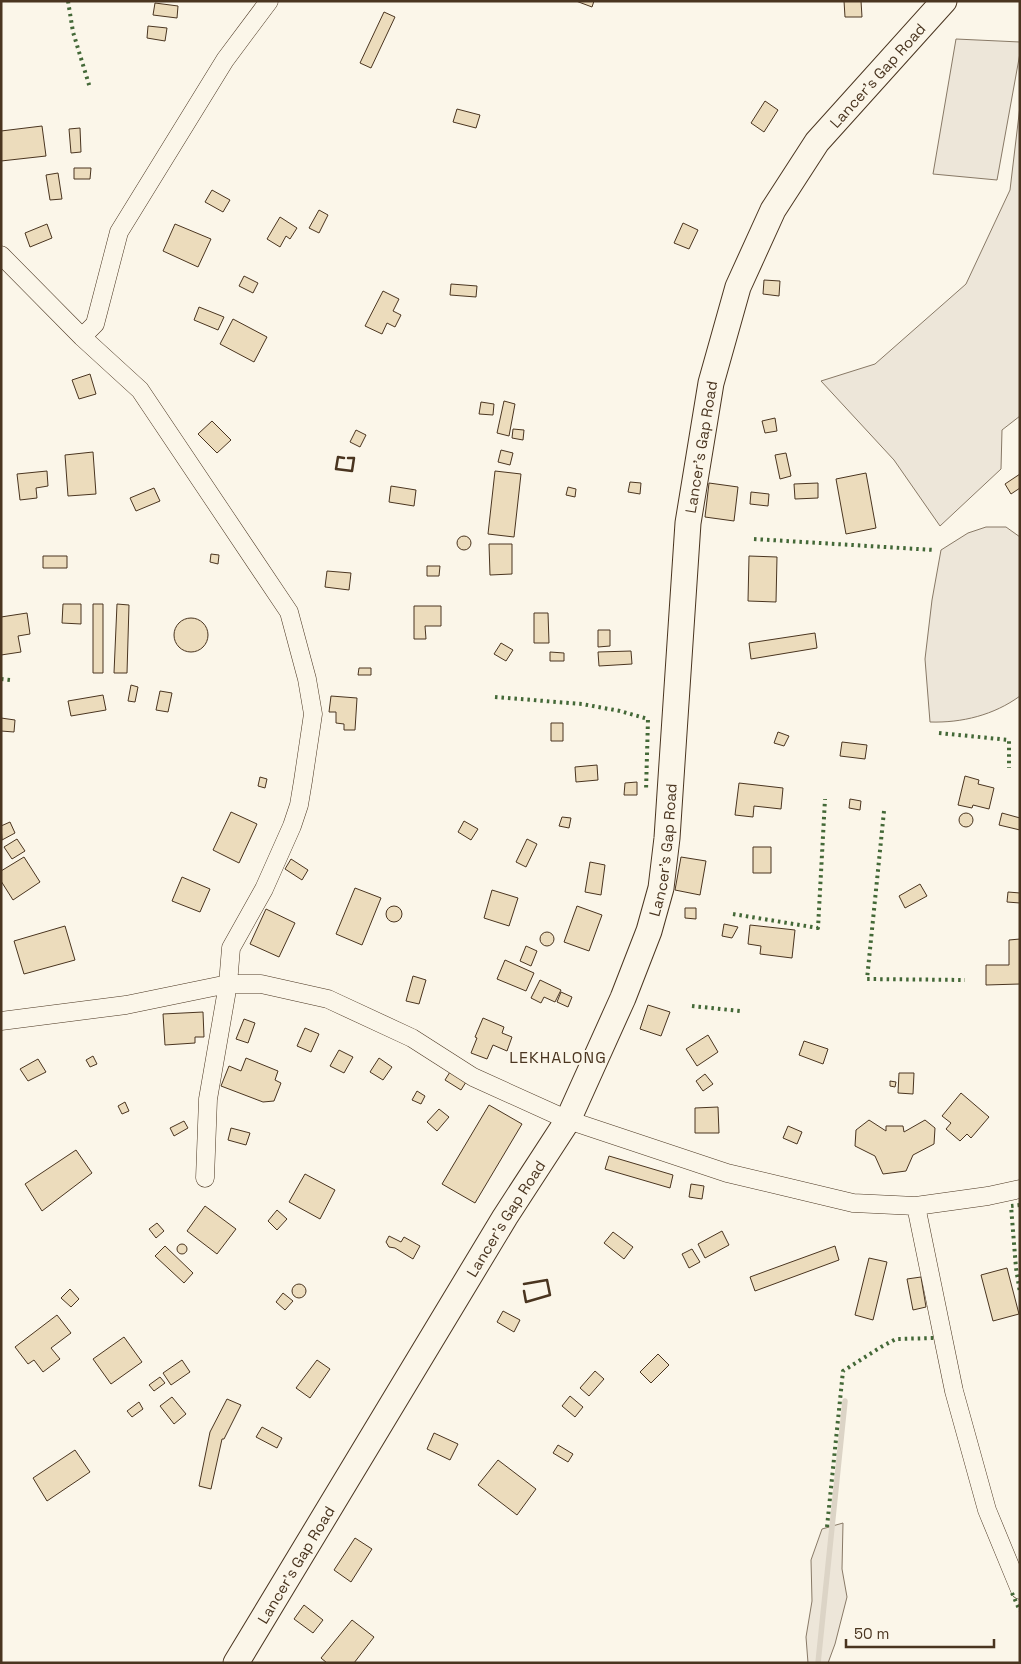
<svg xmlns="http://www.w3.org/2000/svg" width="1021" height="1664" font-family="'Space Grotesk',sans-serif">
	<style>
		.green { fill: #ede6d9; stroke: #887966 }
		.lines { fill: none; stroke-linecap: round; stroke-linejoin: round }
		.stream { stroke: #dcd4c6; stroke-width: 5.5 }
		.building { fill: #ecdcbc; stroke: #4a3520 }
		.minor-casing { stroke: #4a3520; stroke-width: 19 }
		.secondary-casing { stroke: #4a3520; stroke-width: 27 }
		.minor { stroke: #fbf6e9; stroke-width: 18 }
		.secondary { stroke: #fbf6e9; stroke-width: 25 }
		.hedge { stroke: #436837; stroke-width: 4; stroke-dasharray: 2.5 4; stroke-linecap: butt }
		.wall { stroke: #4a3520; stroke-width: 2.5 }
		.labels { text-anchor: middle; dominant-baseline: central; stroke-width: 4; stroke-linejoin: round; paint-order: stroke }
		.street-label { font-size: 15px; fill: #4a3520; stroke: #fbf6e9 }
		.neighbourhood-label { font-size: 16px; letter-spacing: 1px; fill: #4a3520; stroke: #fbf6e9 }
	</style>
	<rect width="100%" height="100%" fill="#fbf6e9"/>
	<path class="green" d="M956,39L1020,42V53L997,180L933,174Z
		M1020,106V416L1002,430L1001,469L940,526L894,460L821,381L875,364L966,284L1010,190Z
		M986,527H1006L1020,537V696C994,715 962,723 930,722L925,659L932,600L941,550L968,533Z
		M843,1523L842,1569L847,1597L835,1644L828,1663H808L806,1637L812,1601L811,1560L822,1529Z"/>
	<g class="lines">
		<path class="stream" d="M818,1663L845,1401"/>
	</g>
	<path class="building" d="M576,1H594L592,7Z
		M844,1H861L862,17H845Z
		M155,3L178,6L177,18L153,15Z
		M384,12L395,17L371,68L360,63Z
		M148,26L167,28L165,41L147,38Z
		M765,101L778,110L764,132L751,123Z
		M457,109L480,115L476,128L453,122Z
		M42,126L46,156L1,161V131Z
		M80,128L81,152L71,153L69,129Z
		M74,168H91L90,179H74Z
		M58,173L62,199L50,200L46,175Z
		M212,190L230,200L223,212L205,202Z
		M319,210L328,215L319,233L309,228Z
		M280,217L297,228L290,239L286,236L280,247L267,239Z
		M683,223L698,230L689,249L674,243Z
		M47,224L52,238L30,247L25,233Z
		M175,224L211,239L198,267L163,251Z
		M244,276L258,283L253,293L239,286Z
		M764,280L780,281L779,296L763,294Z
		M451,284L477,286L476,297L450,295Z
		M383,291L399,299L393,311L401,315L395,327L387,323L382,334L365,326Z
		M199,307L224,317L218,330L194,320Z
		M233,319L267,337L254,362L220,344Z
		M90,374L96,394L79,399L72,380Z
		M504,401L515,404L509,436L497,433Z
		M481,402L494,404L493,415L479,414Z
		M775,418L777,431L765,433L762,421Z
		M212,421L231,440L217,453L198,434Z
		M513,429L524,430L523,440L512,438Z
		M356,430L366,435L360,447L350,442Z
		M501,450L513,453L510,465L498,462Z
		M93,452L96,494L68,496L65,455Z
		M786,453L791,476L780,479L775,455Z
		M47,471L48,486L36,488L37,498L20,500L17,474Z
		M495,471L521,474L514,537L488,534Z
		M866,473L876,528L846,534L836,479Z
		M1020,474V488L1011,494L1005,484Z
		M630,482L641,483L640,494L628,492Z
		M709,483L738,487L734,521L705,517Z
		M818,483V498L795,499L794,484Z
		M391,486L416,490L414,506L389,502Z
		M568,487L576,489L575,497L566,495Z
		M154,488L160,501L136,511L130,498Z
		M751,492L769,494L768,506L750,504Z
		M457 543a7 7 0 1 1 14 0a7 7 0 1 1-14 0Z
		M489,544H512V574L490,575Z
		M211,554L219,555L218,564L210,562Z
		M43,556H67V568H43Z
		M749,556L777,557L776,602L748,601Z
		M427,566H440L439,576H427Z
		M327,571L351,573L349,590L325,587Z
		M63,604H81V624L62,623Z
		M93,604H103V673H93Z
		M117,604L129,605L127,673H114Z
		M414,606H441V626H425L426,639H414Z
		M27,613L30,634L18,636L21,652L1,655V617Z
		M534,613H548L549,643H534Z
		M174 635a17 17 0 1 1 34 0a17 17 0 1 1-34 0Z
		M598,630H610V646L598,647Z
		M815,633L817,648L751,659L749,643Z
		M501,643L513,650L506,661L494,654Z
		M631,651L632,664L599,666L598,652Z
		M550,652L564,653V661H550Z
		M359,668H371V675H358Z
		M131,685L138,687L135,702L128,701Z
		M160,691L172,693L168,712L156,710Z
		M103,695L106,710L71,716L68,701Z
		M331,696L357,698L355,730H344V724L336,723V712H329Z
		M1,718L15,720L14,732L1,731Z
		M551,723H563V741H551Z
		M778,732L789,736L784,746L774,743Z
		M842,742L867,745L865,759L840,756Z
		M597,765L598,780L576,782L575,767Z
		M965,776L979,780L978,784L994,788L989,809L973,805L972,808L958,805Z
		M260,777L267,779L265,788L258,786Z
		M637,782V795H624L625,783Z
		M739,783L783,788L781,809L754,806L753,817L735,815Z
		M850,799L861,801L860,810L849,808Z
		M231,812L257,824L239,863L213,850Z
		M959 820a7 7 0 1 1 14 0a7 7 0 1 1-14 0Z
		M1002,813L1020,818V830L999,825Z
		M562,817L571,818L569,828L559,826Z
		M464,821L478,829L471,840L458,832Z
		M10,822L15,833L2,840L1,826Z
		M17,839L25,851L12,859L4,847Z
		M527,839L537,844L526,867L516,862Z
		M753,847H771V873H753Z
		M24,857L40,882L13,900L1,881V871Z
		M681,857L706,861L700,895L675,890Z
		M291,859L308,870L302,880L285,869Z
		M590,862L605,865L601,895L585,892Z
		M182,877L210,889L200,912L172,901Z
		M920,884L927,896L905,908L899,896Z
		M355,888L381,898L362,945L336,934Z
		M492,890L518,898L509,926L484,918Z
		M1008,892L1020,893V903L1007,902Z
		M577,906L602,915L589,951L564,942Z
		M386 914a8 8 0 1 1 16 0a8 8 0 1 1-16 0Z
		M685,908H696V919L685,918Z
		M266,909L295,923L279,957L250,944Z
		M724,924L738,927L732,938L722,936Z
		M750,925L795,930L792,958L760,954L761,946L748,944Z
		M65,926L75,960L24,974L14,941Z
		M540 939a7 7 0 1 1 14 0a7 7 0 1 1-14 0Z
		M1020,939V984L986,985V965H1009V940Z
		M526,946L537,951L531,966L520,961Z
		M505,960L534,973L526,991L497,979Z
		M413,976L426,980L419,1004L406,1001Z
		M540,980L561,990L555,1002L544,997L541,1003L531,998Z
		M561,992L572,997L568,1007L557,1002Z
		M648,1005L670,1012L661,1036L640,1029Z
		M203,1012L204,1037H195V1043L165,1045L163,1014Z
		M483,1018L504,1027L502,1033L512,1037L507,1051L493,1045L487,1059L471,1053L477,1038L475,1037Z
		M244,1019L255,1023L248,1043L236,1039Z
		M305,1028L319,1034L311,1052L297,1046Z
		M708,1035L718,1052L697,1066L686,1049Z
		M804,1041L828,1049L823,1064L799,1055Z
		M339,1050L353,1057L344,1073L330,1066Z
		M93,1056L97,1064L90,1067L86,1060Z
		M246,1058L278,1071L275,1080L281,1083L274,1101L263,1102L221,1086L229,1066L241,1071Z
		M379,1058L392,1067L383,1080L370,1072Z
		M38,1059L46,1072L28,1081L20,1069Z
		M450,1072L466,1082L461,1090L445,1080Z
		M899,1073H914L913,1094L898,1093Z
		M705,1074L713,1084L703,1091L696,1081Z
		M890,1081L896,1082L895,1087L890,1086Z
		M417,1091L425,1096L421,1104L412,1100Z
		M961,1093L989,1117L971,1138L967,1134L960,1141L946,1129L951,1123L942,1116Z
		M125,1102L129,1111L122,1114L118,1106Z
		M489,1105L522,1124L475,1203L442,1184Z
		M718,1107L719,1133H695V1108Z
		M439,1109L449,1117L437,1131L427,1122Z
		M869,1120L886,1131V1126H903L904,1132L925,1120L935,1128L934,1144L913,1155L906,1171L883,1174L875,1156L855,1146L856,1130Z
		M184,1121L188,1128L174,1136L170,1128Z
		M788,1126L802,1132L797,1144L783,1138Z
		M231,1128L250,1133L246,1145L228,1140Z
		M76,1150L92,1173L42,1211L25,1184Z
		M609,1156L673,1175L670,1188L605,1169Z
		M305,1174L335,1190L320,1219L289,1202Z
		M691,1184L704,1186L702,1199L689,1197Z
		M205,1206L236,1229L217,1254L187,1231Z
		M277,1210L287,1219L277,1230L268,1221Z
		M157,1223L164,1231L156,1238L149,1229Z
		M722,1231L729,1245L705,1258L698,1244Z
		M613,1232L633,1247L624,1259L604,1243Z
		M389,1236L401,1242L404,1237L420,1246L413,1259L395,1248L389,1247L386,1242Z
		M177 1249a5 5 0 1 1 10 0a5 5 0 1 1-10 0Z
		M165,1246L193,1273L184,1283L155,1256Z
		M835,1246L839,1260L755,1291L750,1277Z
		M692,1249L700,1262L689,1268L682,1254Z
		M869,1258L887,1262L873,1320L855,1315Z
		M1007,1268L1019,1314L993,1321L981,1275Z
		M921,1277L926,1307L913,1310L907,1279Z
		M292 1291a7 7 0 1 1 14 0a7 7 0 1 1-14 0Z
		M70,1289L79,1299L71,1307L61,1298Z
		M283,1293L293,1301L285,1310L276,1302Z
		M503,1311L520,1320L514,1332L497,1322Z
		M57,1315L71,1333L51,1348L60,1359L43,1372L34,1360L28,1364L15,1347Z
		M124,1337L142,1362L111,1384L93,1359Z
		M658,1354L669,1365L651,1383L640,1372Z
		M182,1360L190,1372L171,1385L163,1373Z
		M317,1360L330,1369L310,1398L296,1388Z
		M595,1371L604,1379L589,1396L580,1388Z
		M160,1377L165,1383L154,1391L149,1385Z
		M570,1396L583,1407L575,1417L562,1406Z
		M172,1397L186,1414L174,1424L160,1406Z
		M227,1399L241,1405L224,1439H222L211,1489L199,1486L210,1432Z
		M139,1402L143,1409L132,1417L127,1411Z
		M262,1427L282,1438L277,1448L256,1437Z
		M434,1433L458,1444L450,1460L427,1449Z
		M558,1445L573,1454L568,1462L553,1453Z
		M75,1450L90,1472L47,1501L33,1478Z
		M498,1460L536,1489L517,1515L478,1485Z
		M355,1538L372,1549L351,1582L334,1570Z
		M304,1605L323,1620L313,1633L294,1619Z
		M352,1620L374,1637L354,1663H327L321,1658Z"/>
	<g class="lines">
		<g class="minor-casing">
			<path id="minor" d="M1,255L82,337L140,390L289,612L307,679L313,714L303,781L299,805L292,826L264,889L231,948L228,984H261L328,999L412,1038L473,1077L568,1120L727,1173L853,1203L916,1206L988,1196L1020,1189
				M82,337L95,324L119,232L225,60L269,1
				M1,1021L126,1005L228,984L208,1099L205,1178
				M916,1206L954,1391L987,1510L1020,1590"/>
		</g>
		<g class="secondary-casing">
			<g id="secondary">
				<path id="s1" d="M236,1663L505,1217L568,1120L623,998L649,931L661,888L667,838L688,523L711,383L738,287L773,210L817,142L944,1"/>
			</g>
		</g>
		<use href="#minor" class="minor"/>
		<use href="#secondary" class="secondary"/>
		<path class="hedge" d="M68,1L73,32L90,88
			M754,539L934,550
			M1,679L10,680
			M495,697L582,704L620,711L648,719L646,791
			M939,733L1009,740V768
			M884,811L867,979L965,980
			M733,914L818,928L825,799
			M692,1006L740,1011
			M1020,1205L1011,1206L1016,1268L1020,1293
			M827,1527L843,1371L881,1347L896,1339L935,1338L936,1340
			M1012,1593L1020,1611"/>
		<path class="wall" d="M344,458L338,457L336,469L352,471L354,458H348
			M524,1284L547,1280L550,1295L526,1302L524,1291"/>
	</g>
	<g class="labels">
		<g class="street-label">
			<text stroke="none"><textPath href="#s1" startOffset="1750">Lancer's Gap Road</textPath></text>
			<text stroke="none"><textPath href="#s1" startOffset="1330">Lancer's Gap Road</textPath></text>
			<text stroke="none"><textPath href="#s1" startOffset="925">Lancer's Gap Road</textPath></text>
			<text stroke="none"><textPath href="#s1" startOffset="520">Lancer's Gap Road</textPath></text>
			<text stroke="none"><textPath href="#s1" startOffset="115">Lancer's Gap Road</textPath></text>
		</g>
		<g class="neighbourhood-label">
			<text x="558" y="1057">LEKHALONG</text>
		</g>
	</g>
	<rect width="1021" height="1664" fill="none" stroke="#4a3520" stroke-width="5"/>
	<path d="M846 1639v8h148v-8" fill="none" stroke="#4a3520" stroke-width="2.5"/>
	<text x="854" y="1639" font-size="15" fill="#4a3520" stroke="#fbf6e9" stroke-width="4" paint-order="stroke">50 m</text>
</svg>
